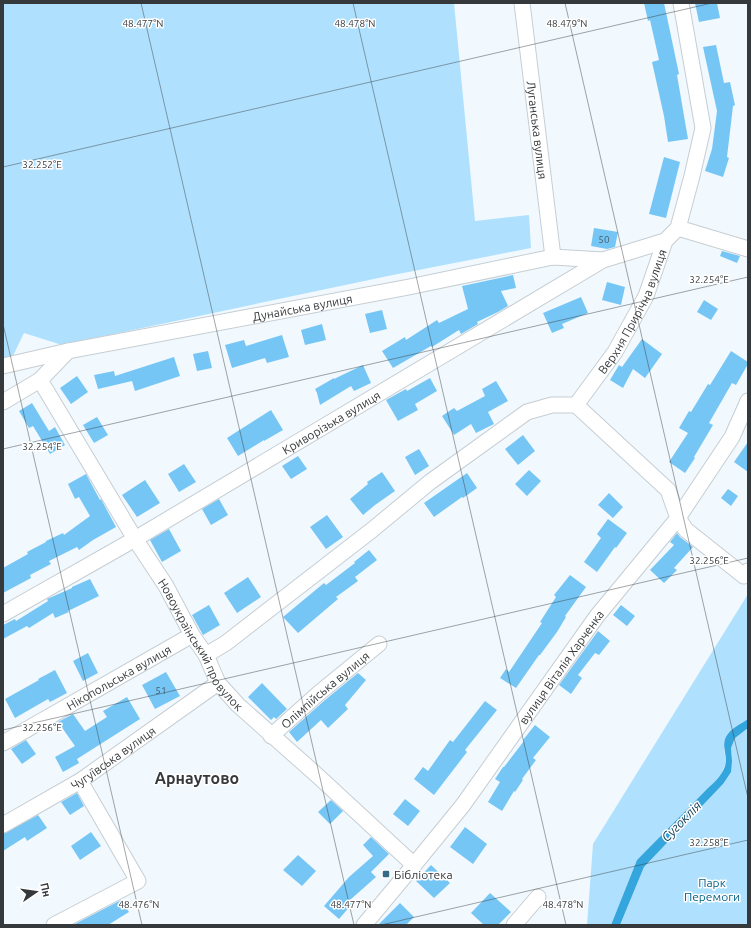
<svg xmlns="http://www.w3.org/2000/svg" width="751" height="928" font-family="Ubuntu,sans-serif">
	<style>
		.green { fill: #afe1ff }
		.water { fill: #34a5dd }
		.building { fill: #76c6f5 }
		.lines { fill: none; stroke-linecap: round; stroke-linejoin: round }
		.minor-casing { stroke: #c6ced3; stroke-width: 17 }
		.minor { stroke: #fff; stroke-width: 15 }
		.ticks { fill: none; stroke: #36393b; stroke-width: 1; stroke-opacity: 0.45 }
		.poi-dot { fill: #366a87; stroke: #fff; stroke-width: 1.5 }
		.labels { text-anchor: middle; dominant-baseline: central; stroke-width: 3; stroke-linejoin: round; paint-order: stroke }
		.number-label { font-size: 10px; fill: #465c6a }
		.street-label { font-size: 12px; fill: #36393b; stroke: #fff }
		.poi-label { font-size: 12px; fill: #36393b; stroke: #fff; text-anchor: start }
		.park-label { font-size: 12px; fill: #075f85; stroke: #fff }
		.water-label { font-size: 13px; font-style: italic; fill: #0d3b53; stroke: #fff }
		.district-label { font-size: 16px; font-weight: bold; fill: #36393b; stroke: #fff }
		.ticks-label { font-size: 10px; text-anchor: middle; fill: #36393b; stroke: #fff; stroke-width: 3; stroke-linejoin: round; paint-order: stroke }
	</style>
	<rect width="100%" height="100%" fill="#f1f9fe"/>
	<path class="green" d="M3,3H454L475,221L529,215L531,248L388,276L62,345L24,333L12,358L3,360Z
		M748,594V719L735,727L724,749L726,762L721,775L715,782L707,789L637,860L611,925H587L593,844Z
		M748,728V925H620L644,867L723,784L732,761L731,748L735,738Z"/>
	<path class="water" d="M748,719V728L735,738L731,748L732,761L731,772L723,784L644,867L620,925H611L637,860L707,789C715,782 725,773 726,761C726,753 721,742 728,734C733,727 741,724 748,719Z"/>
	<path class="building" d="M644,3H664L667,17L679,74L677,75L688,139L668,142L664,116L652,62L659,60L650,20L648,21Z
		M695,3H717L720,18L699,22Z
		M716,45L724,83L730,82L735,105L733,106L727,157L729,158L723,177L705,171L712,149L717,111L703,47Z
		M664,157L680,162L666,218L649,214Z
		M594,228L618,232L615,247L607,249L591,246Z
		M722,251L740,256L737,263L720,256Z
		M513,275L516,288L501,291L508,306L498,312L477,322L478,324L461,334L459,330L432,347L431,346L393,368L382,351L405,337L406,340L437,320L439,323L468,309L462,286Z
		M607,282L625,287L621,305L602,300Z
		M581,297L588,313L562,324L564,328L552,333L543,313Z
		M704,300L718,309L711,320L697,312Z
		M382,310L387,329L370,333L365,314Z
		M322,324L326,340L305,345L301,330Z
		M282,335L289,357L267,363L265,358L232,368L225,345L244,340L246,346Z
		M642,339L662,354L645,378L633,369L623,388L610,380L619,365L622,367Z
		M208,351L212,368L197,371L193,354Z
		M731,351L748,362V364L736,385L732,383L709,423L713,425L694,457L695,458L685,473L669,462L688,433L679,428L689,411L691,412L708,384L710,385Z
		M174,357L180,376L135,391L132,381L98,389L94,375L114,371L115,376Z
		M363,365L371,383L354,391L351,386L320,405L317,393L315,389L334,378V379Z
		M77,376L88,392L71,404L60,388Z
		M430,378L437,391L415,404L418,410L398,421L386,400L406,389L407,391Z
		M496,381L508,401L488,412L494,424L476,433L471,424L454,435L442,416L454,408L457,411L485,396L482,389Z
		M32,403L49,431L55,427L65,445L50,454L33,426L29,428L19,411Z
		M271,410L283,430L264,441V440L238,456L227,438Z
		M97,417L108,435L94,443L83,425Z
		M523,435L535,451L518,465L505,449Z
		M748,442V472L734,462Z
		M419,449L429,466L415,475L405,457Z
		M298,456L307,469L291,479L282,466Z
		M184,464L196,482L179,492L168,474Z
		M529,470L541,481L527,496L515,484Z
		M382,472L395,491L375,505L363,515L350,499L368,484L367,482Z
		M467,473L477,488L463,498L462,497L434,517L424,503Z
		M86,474L100,500L101,499L116,527L93,540L79,550L77,547L49,561L51,564L30,575L31,578L3,593V568L28,554L27,552L46,542V541L63,533L64,535L90,516L79,497L75,499L68,484Z
		M145,480L160,503L137,517L122,495Z
		M728,489L738,496L731,506L721,498Z
		M609,493L623,507L613,518L598,505Z
		M219,499L228,515L211,525L202,509Z
		M327,515L343,537L326,549L310,527Z
		M608,519L627,533L616,548L615,547L597,572L584,562L601,538L597,534Z
		M169,529L181,551L162,562L150,540Z
		M677,533L680,537L693,547L674,568L677,570L664,583L650,570L674,545L670,542Z
		M369,550L377,560L355,577L358,581L336,597L338,599L298,633L283,617L324,583L326,585L355,563L354,562Z
		M570,575L586,587L565,616L566,617L557,632L540,655H539L516,688L500,678L506,669L509,672L542,623L540,622L556,597L554,595Z
		M248,577L261,597L237,613L224,593Z
		M90,579L99,596L68,611L69,612L55,618L53,613L29,628L27,626L3,639V625L15,619L16,621L48,601L47,599L72,588V587Z
		M209,605L220,625L203,635L192,615Z
		M621,605L635,616L627,626L613,615Z
		M598,631L610,641L599,655L595,653L578,675L582,678L571,694L559,685Z
		M88,653L98,673L83,681L73,661Z
		M55,670L67,693L50,702L48,699L15,718L5,699L39,680L38,679Z
		M166,672L180,696L155,709L142,685Z
		M358,673L366,680L345,705L348,709L328,728L321,720L297,742L289,732L325,700Z
		M262,683L287,709L276,719L274,717L271,720L248,697Z
		M127,697L140,719L77,759L79,763L63,772L55,757L75,746L58,722L73,714L85,731L107,717L103,711Z
		M485,701L497,710L465,750L467,752L434,795L414,779L423,767L428,771L450,740L453,742Z
		M535,725L550,737L533,758L536,760L522,779L523,780L515,792L514,791L502,811L488,802L500,782L495,779L503,767H504L524,741L523,740Z
		M26,740L36,754L22,764L11,749Z
		M77,793L84,806L70,815L61,802Z
		M405,799L420,811L408,826L393,814Z
		M331,800L343,811L330,824L318,812Z
		M38,815L47,828L27,841L25,837L3,851V834Z
		M465,827L487,844L473,864L450,847Z
		M91,832L101,846L80,860L71,846Z
		M371,837L389,854L371,872L376,877L350,900L353,903L339,919L324,906L349,877L373,856L363,845Z
		M298,855L316,871L302,886L283,870Z
		M431,865L450,883L434,898L416,881Z
		M490,893L511,912L498,925H484L471,913Z
		M121,900L129,912L108,925H73Z
		M400,903L414,917L406,925H378Z"/>
	<g class="lines">
		<g class="minor-casing">
			<g id="minor">
				<path id="s1" d="M522,3L553,257"/>
				<path d="M678,228L748,249"/>
				<path id="s2" d="M3,366L68,351L409,287L553,257L603,260"/>
				<path id="s3" d="M40,380L135,539L166,586L192,635L206,655L218,683L238,705L319,777L414,865"/>
				<path d="M3,402L40,380L68,351"/>
				<path id="s4" d="M576,405L615,352L646,296L665,241L678,228L692,176L703,128L681,3"/>
				<path d="M576,405L668,490L678,518L686,530L744,576L748,571"/>
				<path id="s5" d="M3,614L135,539L603,260L665,241"/>
				<path d="M206,655L226,643L372,530L430,482L527,412L552,405H576"/>
				<path id="s6" d="M271,736L319,693L379,644"/>
				<path id="s7" d="M3,743L192,635"/>
				<path id="s8" d="M3,825L80,781L218,683"/>
				<path d="M54,925L138,881L80,781"/>
				<path id="s9" d="M364,925L414,865L463,805L597,616L678,518L732,437L748,401"/>
				<path d="M514,925L538,897"/>
			</g>
		</g>
		<use href="#minor" class="minor"/>
	</g>
	<path class="ticks" d="M141,3L354,925M353,3L566,925M565,3L748,798M3,167L712,3M3,324L142,925M3,449L748,277M3,730L748,558M381,925L748,840"/>
	<rect class="poi-dot" x="382" y="870" width="8" height="8" rx="2"/>
	<g class="labels">
		<g class="number-label">
			<text x="604" y="239">50</text>
			<text x="161" y="690">51</text>
		</g>
		<g class="street-label">
			<text stroke="none"><textPath href="#s1" startOffset="128">Луганська вулиця</textPath></text>
			<text stroke="none"><textPath href="#s2" startOffset="305">Дунайська вулиця</textPath></text>
			<text stroke="none"><textPath href="#s4" startOffset="110">Верхня Прирічна вулиця</textPath></text>
			<text stroke="none"><textPath href="#s5" startOffset="380">Криворізька вулиця</textPath></text>
			<text stroke="none"><textPath href="#s3" startOffset="310">Новоукраїнський провулок</textPath></text>
			<text stroke="none"><textPath href="#s9" startOffset="325">вулиця Віталія Харченка</textPath></text>
			<text stroke="none"><textPath href="#s7" startOffset="133">Нікопольська вулиця</textPath></text>
			<text stroke="none"><textPath href="#s6" startOffset="71">Олімпійська вулиця</textPath></text>
			<text stroke="none"><textPath href="#s8" startOffset="129">Чугуївська вулиця</textPath></text>
		</g>
		<g class="poi-label">
			<text x="394" y="874">Бібліотека</text>
		</g>
		<g class="park-label">
			<text x="712" y="882">Парк<tspan x="712" dy="14">Перемоги</tspan></text>
		</g>
		<g class="water-label">
			<text transform="translate(681 821) rotate(-46)">Сугоклія</text>
		</g>
		<g class="district-label">
			<text x="197" y="778">Арнаутово</text>
		</g>
	</g>
	<g class="ticks-label">
		<text x="143" y="27">48.477°N</text>
		<text x="355" y="27">48.478°N</text>
		<text x="567" y="27">48.479°N</text>
		<text x="42" y="168">32.252°E</text>
		<text x="709" y="283">32.254°E</text>
		<text x="42" y="450">32.254°E</text>
		<text x="709" y="564">32.256°E</text>
		<text x="42" y="731">32.256°E</text>
		<text x="709" y="846">32.258°E</text>
		<text x="139" y="908">48.476°N</text>
		<text x="351" y="908">48.477°N</text>
		<text x="563" y="908">48.478°N</text>
	</g>
	<rect width="751" height="928" fill="none" stroke="#36393b" stroke-width="8"/>
	<g transform="translate(36 892) rotate(77)" stroke="#ffffff" stroke-width="3" paint-order="stroke">
	<path d="M0-3L7 15L0 10L-7 15Z" fill="#36393b"/>
	<text y="-6" font-size="11" font-weight="bold" text-anchor="middle" fill="#36393b">Пн</text>
	</g>
</svg>
